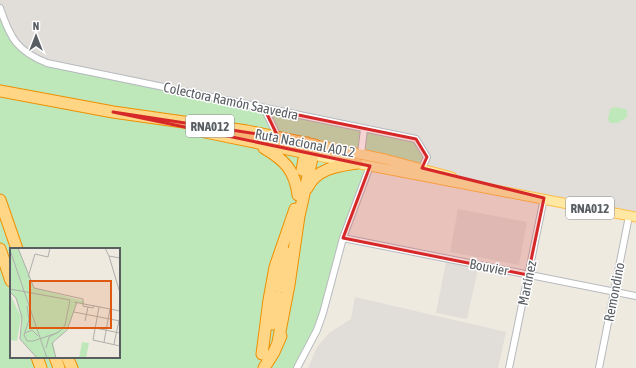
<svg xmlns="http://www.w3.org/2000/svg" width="636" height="368" font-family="'Asap Condensed',sans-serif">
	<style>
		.industrial { fill: #e1ddd8 }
		.green { fill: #bee8ba; fill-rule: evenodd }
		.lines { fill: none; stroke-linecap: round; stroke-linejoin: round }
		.street-casing { stroke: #b6babe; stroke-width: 8 }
		.primary-casing { stroke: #febc49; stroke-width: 11 }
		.highway-casing { stroke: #ee8f00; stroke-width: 13 }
		.street { stroke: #fff; stroke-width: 6 }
		.primary { stroke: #ffe8a4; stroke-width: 9 }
		.highway { stroke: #ffd686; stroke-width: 11 }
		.marked { fill: #d62828; fill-opacity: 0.2; stroke: #d62828; stroke-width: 3; stroke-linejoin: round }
		.labels { text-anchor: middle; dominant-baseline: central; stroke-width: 3; stroke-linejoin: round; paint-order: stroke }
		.shield { fill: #fff; stroke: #8b8e92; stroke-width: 1 }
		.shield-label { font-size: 13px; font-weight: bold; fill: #595e63 }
		.street-label { font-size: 14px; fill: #595e63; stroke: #fff }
		.inset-road { fill: none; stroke: #aeaeaa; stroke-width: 1 }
		.view { fill: #e15910; fill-opacity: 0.15; stroke: #e15910; stroke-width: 2 }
		.inset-edge { fill: none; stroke: #595e63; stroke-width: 2 }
	</style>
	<rect width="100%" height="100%" fill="#eeeae0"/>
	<path class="industrial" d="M0,0H636V217L467,185L47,63L18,45L0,8Z
		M458,209L527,222L519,265L450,252Z
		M446,262L478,269L467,319L436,313Z
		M355,297L506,332L498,368H308L317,347L329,333L351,319Z"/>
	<path class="green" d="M0,8L18,45L47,63L416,139L427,157L422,168L371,166L343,238L323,313L297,368H0ZM11,249H119V357H11Z
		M615,107L626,109L627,111V117L618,123H610L608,119L610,109Z"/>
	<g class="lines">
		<g class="street-casing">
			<path id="street" d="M0,8C10,38 17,51 47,63L416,139L427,157L422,168
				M264,108L278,137
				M361,154L364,129
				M343,238L636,296
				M297,368L317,330L323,313L343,238L370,166
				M509,368L544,198
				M599,368L629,216"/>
		</g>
		<g class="primary-casing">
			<path id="primary" d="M315,145L385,159L452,177
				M313,155L636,217"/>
		</g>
		<g class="highway-casing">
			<path id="highway" d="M0,91L113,112L247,131L315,145L299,216L289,285L278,342
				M205,132L312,154
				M264,148C285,160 295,171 298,195
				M302,170L307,143
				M307,188C317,168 338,166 357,163
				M0,200L17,249
				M0,249L11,281
				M280,287L285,252
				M272,324L278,297
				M262,354L269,300L275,267L295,209
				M37,357L41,368
				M55,357L59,368
				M67,357L72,368
				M264,368L274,352L281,336"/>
		</g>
		<use href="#street" class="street"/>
		<use href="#primary" class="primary"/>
		<use href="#highway" class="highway"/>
	</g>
	<path class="marked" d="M264,108L416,139L427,157L422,168L544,198L528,275L343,238L370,166L113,112L278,137Z"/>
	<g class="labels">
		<g class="shield">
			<rect x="186" y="115" width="48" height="22" rx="3"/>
			<rect x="566" y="197" width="48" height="22" rx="3"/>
		</g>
		<g class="shield-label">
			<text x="210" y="126">RNA012</text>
			<text x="590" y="208">RNA012</text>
		</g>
		<g class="street-label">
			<text transform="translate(231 101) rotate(12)">Colectora Ramón Saavedra</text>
			<text transform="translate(305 143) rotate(11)">Ruta Nacional A012</text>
			<text transform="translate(489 267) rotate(11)">Bouvier</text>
			<text transform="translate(527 283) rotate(-78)">Martínez</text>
			<text transform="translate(614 292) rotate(-79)">Remondino</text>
		</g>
	</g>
	<g transform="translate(10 248)">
		<rect width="110" height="110" fill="#eeeae0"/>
		<path d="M0,0H8L24,40L74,53V56L67,55L60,75L53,86L43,93L46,110H27L10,91L12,74L6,50L0,44ZM0,46L11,69L7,93L0,92ZM72,94L79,95L76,110H69Z" fill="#bee8ba"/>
		<path class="inset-road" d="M8,0L24,40L73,51V58L83,60L84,57M95,0L99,8L110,10M0,2L37,110M99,8L110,45M18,29L25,6L38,9L40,0M0,41L60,52L55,77M0,44L6,50L12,69L10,91L27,110M64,54L110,63M17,58L19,72L14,87L17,93H23L47,85M89,59L83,92L110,98M64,64L110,73M75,73L78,59M85,80L110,85M15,85L22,82L28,88M94,94L100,61M104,96L110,68M36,100L39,89L50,83L56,76M46,110L42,95L57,82L67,54"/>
		<path class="view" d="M20,33H101V80H20Z"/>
		<rect width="110" height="110" class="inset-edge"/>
	</g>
	<g transform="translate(36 36)" stroke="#ffffff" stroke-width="3" paint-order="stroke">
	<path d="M0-3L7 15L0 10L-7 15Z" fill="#595e63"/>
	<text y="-6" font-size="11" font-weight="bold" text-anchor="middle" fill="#595e63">N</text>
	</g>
</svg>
